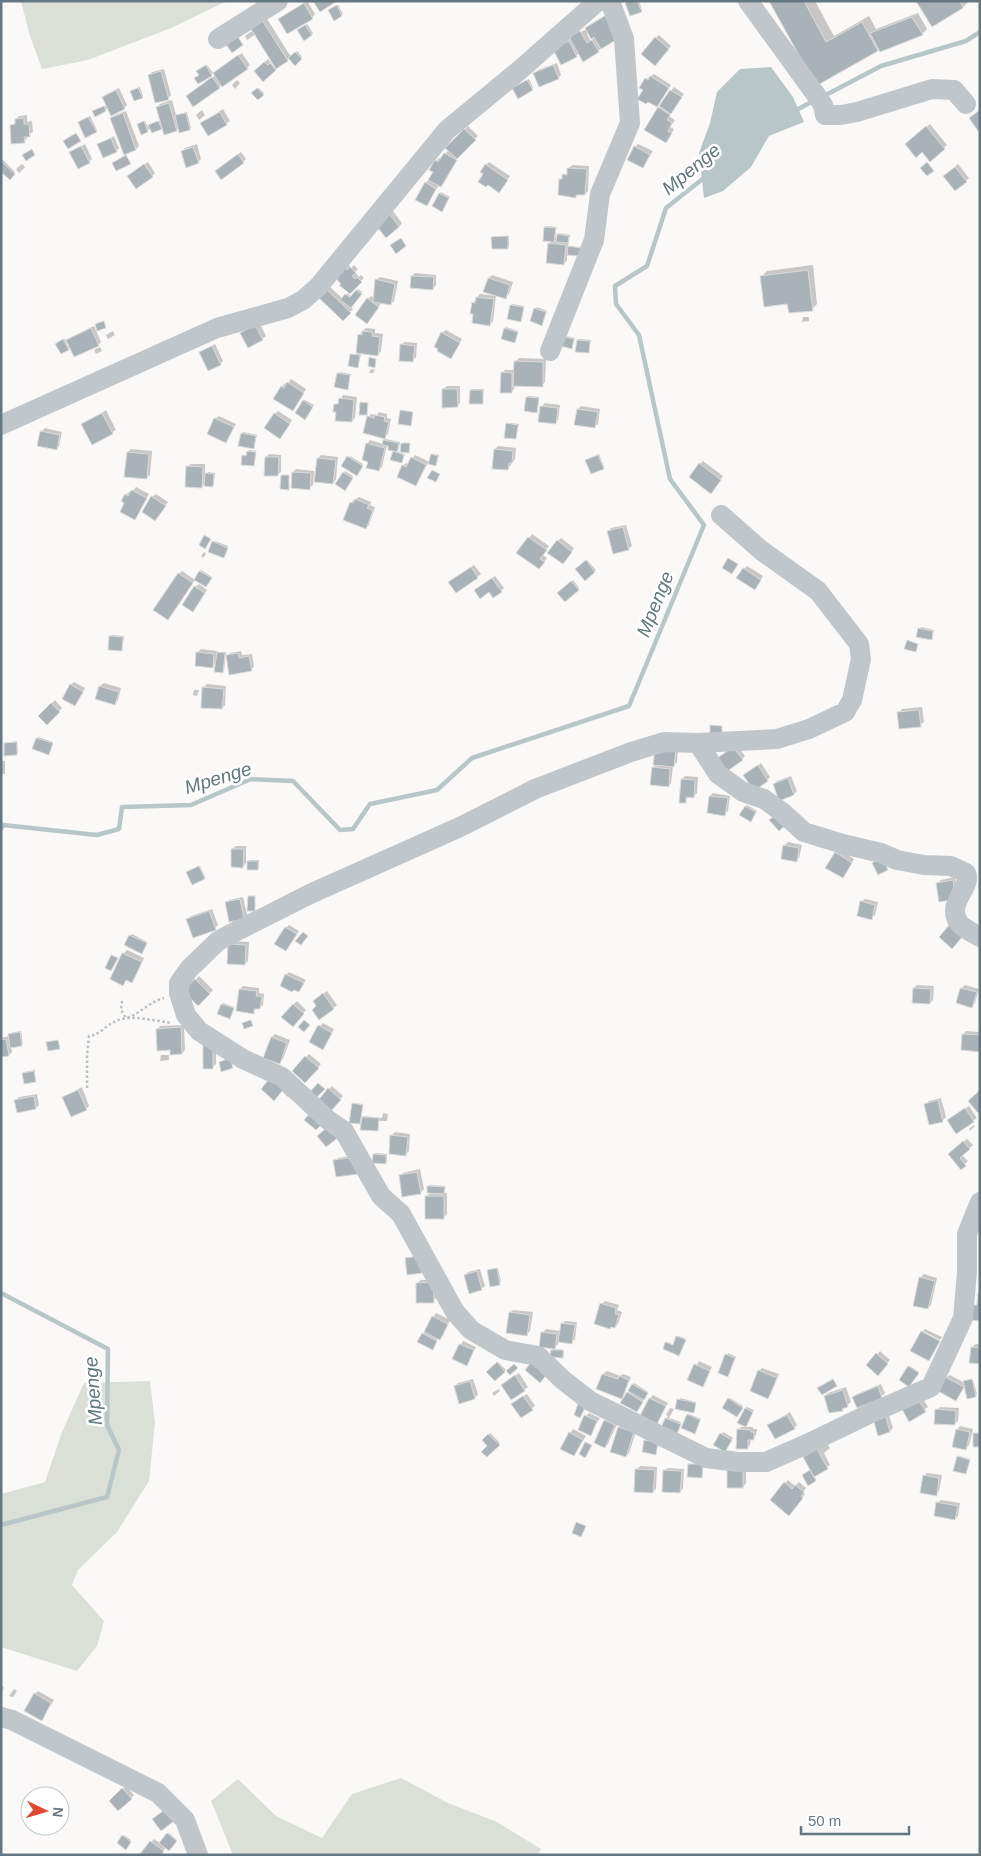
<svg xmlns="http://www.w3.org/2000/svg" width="981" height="1856" font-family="Helvetica,sans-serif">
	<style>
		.green { fill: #dadfd7 }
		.water { fill: #b8c6c8 }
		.shadow { fill: #0003; fill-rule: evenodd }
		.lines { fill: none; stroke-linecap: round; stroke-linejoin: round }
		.stream { stroke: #b8c6c8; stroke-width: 4.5 }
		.building { fill: #a8b2b7; stroke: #dcdbda }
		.path { stroke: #bbbfc2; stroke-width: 2.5; stroke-dasharray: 2.5 2.5; stroke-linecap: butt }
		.minor { stroke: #c1c6ca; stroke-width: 20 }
		.labels { text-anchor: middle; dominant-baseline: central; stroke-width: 5; stroke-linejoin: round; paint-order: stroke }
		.water-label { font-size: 19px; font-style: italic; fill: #60777c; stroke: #fff }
	</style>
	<rect width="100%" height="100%" fill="#faf9f8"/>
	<path class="green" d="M21,1H227L171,28L88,60L42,69L29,33Z
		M150,1381L155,1423L149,1481L117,1532L78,1570L72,1585L104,1621L97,1646L77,1671L1,1647V1494L45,1482L62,1432L84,1383Z
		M401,1778L448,1803L497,1822L541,1849L538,1855H233L211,1801L238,1779L276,1816L322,1838L352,1794Z"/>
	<path class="water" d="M771,67L793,97L804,122L769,136L751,167L723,191L704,198L699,153L710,123L717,92L740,69Z"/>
	<path class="shadow" d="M307,1L315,14L312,18L279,19Z
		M629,1H639L642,10L641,11Z
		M771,1H815L834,36L869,16L876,29L918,13L927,29L922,34L880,48L816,84Z
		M917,1H968V2L963,7L932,26Z
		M338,5L343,14L342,15L331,9Z
		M611,12L601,48L598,51L579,53L576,56L557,46L571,39L574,35L585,30L589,25ZM589,32L593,40H590L587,34Z
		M264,14L291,57L297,51L302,57L295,64L290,58L263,80L258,68L268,59L274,67L276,66L256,34L247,40L245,36L253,30Z
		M307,24L313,33L312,34L300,29Z
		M659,35L671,46L658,61L656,38Z
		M242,53L250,65L247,68L219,87L191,93L216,75L218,70Z
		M557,63L561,75L558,78L535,73L538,70Z
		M207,65L213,73L199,83V70Z
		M164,69L171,95L168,99L149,75L152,72Z
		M654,74L671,85L657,106L646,79Z
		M529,79L533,88L532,89L515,87Z
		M237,80L240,83L235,89L232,85Z
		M140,87L143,96L142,97L133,90Z
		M674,87L684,94L669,116L675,120L670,127L674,129L669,138L659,108Z
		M119,88L127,105L124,108H108L105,110H95L107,105L104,97L107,94Z
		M259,88L264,93L258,99L253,93Z
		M172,100L176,115L187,112L191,128L190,129L179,127L177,130L163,127L161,128H151L142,133L139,123L145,121L148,127L161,120L157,107L160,104Z
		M223,109L230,121L208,135L202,123Z
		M202,110L205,115L199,120L196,115Z
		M126,111L139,146L136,149L112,118L115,115Z
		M27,115V122L32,121L33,132L27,135V138L24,142L12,125L16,122V119L19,116Z
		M90,116L97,130L86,136L80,121Z
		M930,124L947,145L930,160L923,151L909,141Z
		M468,126L478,136L458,156L444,183L441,186L439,185L427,205L426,183L435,171L436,161L439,158L442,159L449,149L447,148Z
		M114,136L119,148L116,151L98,145Z
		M85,144L92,159L89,162L71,152Z
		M197,144L201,159L198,162L182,151L185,148Z
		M638,144L653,151L643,167L635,147Z
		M241,152L246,159L243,162L219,168Z
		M3,160L15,172L10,178L1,162Z
		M148,162L155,173L152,176L132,173Z
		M489,162L510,176L502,188L488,184L485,174L486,165Z
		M22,164L25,167L19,173L16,169Z
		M958,164L969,178L966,181L948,173Z
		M572,165L589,166L588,191L585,194H578L575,196L560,180L568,172V169Z
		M441,192L450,197L443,209L433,206Z
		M392,210L402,223L399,227L376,223Z
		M547,226L556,227L555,237L559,233L570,235L568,246L581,247V254H567V260L564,264L549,244L552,240L546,227Z
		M494,236H509V246L508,247L492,238Z
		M349,265L351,268L354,265L358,269L355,272L359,277L361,275L364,278L348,294L352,297L358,289L362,292L351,307L353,309L343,319L318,295L328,285L343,299L349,292L336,277Z
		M813,265L817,304L812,309L762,276L767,271Z
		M415,273L436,275V285L433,289L412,276Z
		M492,275L513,282L509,294L506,297L489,278Z
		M380,277L398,281L394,301L390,304L382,302L370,319L368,299L371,296L375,298L376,280Z
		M480,294L496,296L493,321L490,324L475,313L473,303Z
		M512,304L524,306L520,320L511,305Z
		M537,307L547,311L543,323L531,321Z
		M803,317H809V321L802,322Z
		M259,322L266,336L262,339L241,333Z
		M94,326L101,342L98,345L71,346L68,349L58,343L65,339L68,346L70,345L68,340L71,337Z
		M506,327L518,331L515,342L505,329Z
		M366,328L375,329V333L383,334L381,351L378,354L361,353L358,367L351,354H357L359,335Z
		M446,330L462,339L451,357L442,333Z
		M113,331L115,335L108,339L106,335Z
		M566,336L575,338L572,348L563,345Z
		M579,339L591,340L588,352L578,340Z
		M405,342L417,343L416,357L413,361L401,345Z
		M215,344L223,361L220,364L201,352Z
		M100,347L102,351L96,354L94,350Z
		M519,358L546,359L545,382L542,385H515L514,389L511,392L502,373L505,370H515V362Z
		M371,369L375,370L373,373H369Z
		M339,372L351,374L347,388L338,374Z
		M291,379L306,389L296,406L275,398L282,387L285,383L287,385Z
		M447,386H460V403L457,406L443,389Z
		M472,389H484L482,403L471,390Z
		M343,395L357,397L355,418L352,421L337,411L335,405L340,402Z
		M528,396L539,397L537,411L527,397Z
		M305,400L314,405L306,417L304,401Z
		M545,403L560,405L558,420L555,423L541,407Z
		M581,406L600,409L598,424L594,427L578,409Z
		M106,410L116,430L92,444L83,425Z
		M278,411L292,420L283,434L275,414Z
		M379,412L387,414V418L391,419L388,434L384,437L368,417L371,414L377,415Z
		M219,416L236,424L226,442L215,419Z
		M509,423L519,424L516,438L507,424Z
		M45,428L62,432L59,446L56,449L39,445L42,431Z
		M243,432L257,435L253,448L242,433Z
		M385,439L400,442L398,452L405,454L402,462L392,459L395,450L388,441L382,467L379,470L369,461L367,444L370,440L383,444Z
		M498,446L516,448L515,459L508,469L495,449Z
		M131,449L152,451L150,475L146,478L128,452Z
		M249,450L256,451L254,465L243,456L247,455Z
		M269,454L281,455V472L277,475L266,457Z
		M433,454L439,455L437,463L436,464L428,463L416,485L403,466L406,463L408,464L415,455L430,462Z
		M599,454L604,467L603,468L588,459Z
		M321,455L338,457L336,479L333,483L318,458Z
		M350,456L363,464L358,473L343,466Z
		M703,461L723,476L714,489L700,464Z
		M191,464H205V475L208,472L215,473L214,484L213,486L206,482L201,487L187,467Z
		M296,469L314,471L313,485L309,488L293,472Z
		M345,471L353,476L346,488L337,484Z
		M136,487L149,494L135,519L126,503V495L129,492L131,493Z
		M156,494L168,502L155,520L152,497Z
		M359,497L371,502L370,505L375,507L369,525L366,528L351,502Z
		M626,525L632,546L628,549L608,532L611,528Z
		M532,534L549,546L543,555L547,558L542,565L518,553Z
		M561,538L574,548L566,560L558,541Z
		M215,541L228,546L225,555L214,542Z
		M204,552L206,554L203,558L201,556Z
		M587,560L596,570L585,579L577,570Z
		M474,565L481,574L477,577L450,582Z
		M747,566L763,576L758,585L744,569Z
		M201,570L212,577L207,584L195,579Z
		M182,571L195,580L171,615L179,574Z
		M495,576L504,588L501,591L479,587Z
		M573,580L579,588L566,600L559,593Z
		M199,584L207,590L196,607L195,587Z
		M921,627L934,630L931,639L918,636Z
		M112,635L124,636L122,650L110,636Z
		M201,649L217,651L216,655L219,652H226L224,670L223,671L217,662L212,667L197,653Z
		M241,651L242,655L252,654L254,667L251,670L227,656L230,653Z
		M74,682L85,688L75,705L71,685Z
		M104,683L121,688L118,700L115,703L100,686Z
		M207,684L226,686L225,705L222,708L203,688Z
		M194,690H199L197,696L193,695Z
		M55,700L62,708L47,723L39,716Z
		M922,707L924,722L920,725L899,713L902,709Z
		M38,737L53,742L49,753L37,739Z
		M17,741L18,753L17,754L5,743Z
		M736,744L745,756L742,759L721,756Z
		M678,748L677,762L673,766L671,783L668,786L653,768L655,766L656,749Z
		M1,761H5V774H1Z
		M761,763L770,777L767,780L748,772Z
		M685,776L698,777L697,793L693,797L689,796L685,802L682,779Z
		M791,776L797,791L794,794L774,784L777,781Z
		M713,793L730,796L728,811L725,814L710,796Z
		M747,805L757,811L752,819L746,806Z
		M788,842L802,845L799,858L796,861L785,845Z
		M236,846H246V863L243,866L232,849Z
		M840,850L854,859L846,874L827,867Z
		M250,860H259V868L258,869L248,862Z
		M200,866L205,877L204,878L189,871Z
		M955,877L958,895L937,883L941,880Z
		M243,897L247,915L243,918L226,903L229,900Z
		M865,899L878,902L875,915L871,919L861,902Z
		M212,909L218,925L215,928L188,919L191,916Z
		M289,925L299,931L286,950V928Z
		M132,934L147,942L143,951L130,936Z
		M232,941L249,942L248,961L245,964L228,963Z
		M127,950L144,958L135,978L131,981L127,979L123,984L112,978L124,953Z
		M289,972L306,980L299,991L286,975Z
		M199,976L213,990L198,1005L185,991Z
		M917,985L934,986L933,1000L930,1003L914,988Z
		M965,985L979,989L975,1003L972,1006L962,988Z
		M243,986L259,988V993L264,994L263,1005L259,1008H257L253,1012L240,990Z
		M327,991L337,1005L320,1019L318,998Z
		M297,1001L306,1010L296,1022L293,1005Z
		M223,1003L234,1007L231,1016L222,1005Z
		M323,1023L334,1029L323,1048L320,1026Z
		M184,1025L185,1050L182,1053L171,1049L157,1030L160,1026Z
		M21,1031L23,1044L11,1047L12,1052L9,1055L1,1056V1038L9,1036L10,1033Z
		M966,1031L980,1032V1050L963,1035Z
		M275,1034L290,1040L283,1059L280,1062L272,1037Z
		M216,1042V1064L213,1067H204Z
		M309,1054L321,1064L305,1081L294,1071Z
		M161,1055H169V1060L160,1061Z
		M35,1070V1081L23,1073L24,1072Z
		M332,1086L343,1096L329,1111L319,1101Z
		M82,1087L89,1106L86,1109L64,1097Z
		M37,1094L39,1105L36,1108L18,1112L16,1100L19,1097Z
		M941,1098L946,1117L942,1121L926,1104L929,1101Z
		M354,1103L363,1104L361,1119L364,1116L382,1118L383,1113L388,1114L387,1121H379L377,1130L363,1119L359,1123L353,1104Z
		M969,1106L977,1118L957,1132L949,1120Z
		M974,1125L975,1126L970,1131L969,1129Z
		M395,1132L410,1134L409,1151L405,1155L392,1135Z
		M967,1139L973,1145L962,1155L968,1161L961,1168L953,1151Z
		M375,1153L387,1154V1162L385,1163L374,1155Z
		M358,1155L360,1169L335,1161L338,1158Z
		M420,1169L424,1189L421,1192L403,1196L400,1176L403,1173Z
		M429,1185L445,1186V1193H447V1214L444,1217L427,1196L431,1192L428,1186Z
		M498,1268L501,1282L499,1283L488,1271Z
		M480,1269L485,1286L481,1289L465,1275L468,1272Z
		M924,1274L937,1278L931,1305L928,1308L920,1278Z
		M421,1280H436V1298L433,1301L417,1283Z
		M605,1301L619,1305L617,1310L622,1312L618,1324L615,1327L602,1304Z
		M513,1310L533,1312L530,1331L527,1334L510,1313Z
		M436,1313L450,1320L443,1336L440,1339L438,1338L434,1347L423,1334Z
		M565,1321L577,1322L575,1339L572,1342L558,1341V1344L555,1348L542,1333L546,1329L561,1331L562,1324Z
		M925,1329L942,1337L940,1340L923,1331Z
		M679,1336L686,1339L680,1353L667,1343L668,1342L674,1345Z
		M463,1341L476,1347L467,1364L454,1358Z
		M976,1344H980V1363L972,1347Z
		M553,1349L564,1350V1356L562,1357L552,1350Z
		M880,1351L890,1360L878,1374L868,1365Z
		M728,1353L736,1357L728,1376L720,1372Z
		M699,1361L712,1367L702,1385L689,1379Z
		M498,1362L506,1370L495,1380L488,1372Z
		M910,1366L919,1372L910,1385L909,1367Z
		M762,1368L779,1374L771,1394L768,1398L759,1371Z
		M607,1371L620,1376L623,1374L631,1377L624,1394L621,1397L598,1389L603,1374Z
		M519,1373L528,1387L524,1390L506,1382Z
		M950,1375L963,1382L973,1380L977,1394L968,1397L965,1385L956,1400L946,1378Z
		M473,1379L478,1394L475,1398L460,1402L455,1386L458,1383Z
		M634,1383L648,1392L637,1411L628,1393Z
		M881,1384L885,1393L882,1396L858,1407L854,1397L857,1394Z
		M846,1387L851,1402L842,1410L836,1412L825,1396L828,1393Z
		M499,1389L500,1391L494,1396L492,1393Z
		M527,1394L535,1406L521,1417L516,1401Z
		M653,1395L668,1403L657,1422L650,1399Z
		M922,1397L928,1407L910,1420Z
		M680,1398L696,1402L694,1411L679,1400Z
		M730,1398L743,1406L738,1415L729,1399Z
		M747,1407L754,1410L747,1424L746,1408Z
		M940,1407L959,1408L958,1421L954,1424L937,1410Z
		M670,1408L674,1409L669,1418L681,1422L677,1433L666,1419L668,1416L666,1415Z
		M790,1412L797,1425L794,1428L769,1425Z
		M888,1412L893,1428L890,1431L878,1415Z
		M589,1413L600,1418L590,1435L586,1416Z
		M689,1414L701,1419L696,1431L688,1415Z
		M608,1418L618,1422L608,1444L605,1447V1421Z
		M622,1424L637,1429L629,1453L626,1456L619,1427Z
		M960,1426L973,1429L969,1445L966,1449L957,1430Z
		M741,1427H753V1429H757L756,1435L753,1439L751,1438L750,1445L747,1448L738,1430Z
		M573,1429L586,1436L574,1455L562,1448Z
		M723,1432L733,1438L726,1449L715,1445Z
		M490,1433L500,1443L487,1456L489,1446L483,1440Z
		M826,1442L830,1448L824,1453L830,1465L814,1475L816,1479L815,1480L805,1474L812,1470L804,1457Z
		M959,1456L970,1459L965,1473L958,1457Z
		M640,1466L657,1467L656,1489L652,1492L635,1491L637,1469Z
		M746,1467V1483L743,1487H729Z
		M668,1468L684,1469L683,1488L680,1492L664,1471Z
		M927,1473L942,1475L939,1491L936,1494L924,1476Z
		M788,1480L795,1486L799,1482L806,1488L803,1493L805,1494L792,1511L785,1483Z
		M941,1500L960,1503L958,1516L955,1519L937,1503Z
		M1,1686L4,1687L1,1696Z
		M14,1689L17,1691L13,1697L9,1696Z
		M38,1691L54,1700L44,1716L35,1694Z
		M126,1786L134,1795L119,1810L110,1801Z
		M169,1833L177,1840L169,1850L166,1847L160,1855L142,1854L154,1839L160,1843Z
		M124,1835L131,1840L127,1847L123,1836Z"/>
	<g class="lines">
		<path class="stream" d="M822,97L881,66L966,41L980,32
			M793,112L813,101
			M1,829L3,825L97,835L119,829L122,807L191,805L251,779L293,781L340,830L353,829L370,804L437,790L472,758L629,706L704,525L670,479L639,335L616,304L615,286L647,266L666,208L705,177
			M1,1293L108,1349L107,1425L119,1450L107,1497L1,1525"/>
	</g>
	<path class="building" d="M313,1H337L320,12Z
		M629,1H637L642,12L630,16L625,3Z
		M769,1H804L826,42L862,22L878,51L816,86Z
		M916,1H960L963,8L932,27Z
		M304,3L313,19L287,34L278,19Z
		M337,5L342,16L334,21L328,10Z
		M608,14L621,37L601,49L594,37L591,39L585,28Z
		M260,17L288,61L276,69L248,24Z
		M912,17L923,35L880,52L870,33Z
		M305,25L312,35L304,41L297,30Z
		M580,31L587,43L592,40L599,52L583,62L569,37Z
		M235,32L243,45L232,53L223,40Z
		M655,37L669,49L655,66L641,54Z
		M569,41L577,57L561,65L553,49Z
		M295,52L302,59L295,66L288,58Z
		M238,55L248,69L222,87L213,73Z
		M264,62L268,65L270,63L276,70L263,82L254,71Z
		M206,65L212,76L198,84L194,78L199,75L196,71Z
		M553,65L559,79L539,87L533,73Z
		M161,71L169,100L155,103L148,75Z
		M650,76L669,88L657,107L648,102L646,104L637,99L643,90L639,88L645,78L648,80Z
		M212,77L220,88L193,107L186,96Z
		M527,80L533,90L518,99L512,88Z
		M138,88L143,98L134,101L130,91Z
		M257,88L264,95L258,100L251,93Z
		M116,90L125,109L111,116L102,97Z
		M670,90L682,97L671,114L659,106Z
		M169,103L177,131L164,135L156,107Z
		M104,106L106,111L95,117L92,111Z
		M658,107L670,115L667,120L672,123L668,131L672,133L666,143L644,130Z
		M980,110V130L978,131L969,118Z
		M220,112L227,125L208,136L200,123Z
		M123,113L136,150L124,155L110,118Z
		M186,113L190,130L179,133L175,115Z
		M88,117L97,132L85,138L78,122Z
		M24,118V124H29L30,137H24L25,143L11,144L10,125L15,124V119Z
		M144,121L148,132L141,135L137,124Z
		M158,121L162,129L152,133L148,125Z
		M926,126L945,149L930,162L922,152L916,158L905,144Z
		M464,129L476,140L457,159L445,148Z
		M76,133L81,141L68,149L63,141Z
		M111,138L117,152L103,158L97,144Z
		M81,146L90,163L78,169L69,152Z
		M634,146L650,155L643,168L627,160Z
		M193,147L199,163L186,168L181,151Z
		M32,149L35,155L26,161L22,155Z
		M444,153L457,160L441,187L428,180L433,172L429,170L435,160L438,162Z
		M238,154L244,163L221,180L215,171Z
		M126,155L131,164L116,171L112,163Z
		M1,161L15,174L10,180L1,172Z
		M927,162L934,171L927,176L920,168Z
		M144,164L153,177L136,189L127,176Z
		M485,164L508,180L499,193L488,185L486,187L478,182L483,174L480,172Z
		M955,167L967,182L955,191L943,176Z
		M567,168L587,169L585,195H576V198L558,195L559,179H562V174L567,175Z
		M425,182L436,189L427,206L415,200Z
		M439,193L449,198L442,212L432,206Z
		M388,212L399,227L386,238L374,223Z
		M544,227L556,228L554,242L543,241Z
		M557,234L569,236L568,243L556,242Z
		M508,236V249H492L491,237Z
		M401,238L406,246L396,254L390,245Z
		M548,243L566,245L564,265L546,263Z
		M568,246L581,248L580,256L567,255Z
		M345,267L347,270L350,267L356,273L352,276L355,279L357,277L362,282L350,294L339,285L341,284L335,277Z
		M808,270L813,311L789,313L787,304L764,307L760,276Z
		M411,276L434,277L433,290L410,288Z
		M488,278L510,285L506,299L483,292Z
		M375,279L395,284L391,305L373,302Z
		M324,287L351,313L343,321L316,295Z
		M356,290L362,294L351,308L340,300L345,294L350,297Z
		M476,297L494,299L490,326L472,323L473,314H470L472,302L475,303Z
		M367,298L379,307L367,324L355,315Z
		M510,305L524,307L521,322L507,319Z
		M534,308L546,312L542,326L530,321Z
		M104,321L106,328L97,331L95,324Z
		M255,325L263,340L248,348L240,333Z
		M91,328L99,346L74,357L66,340Z
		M504,328L518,332L515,343L501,339Z
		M362,331L372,332V336L380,337L378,356L356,353L358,334L362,335Z
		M441,332L460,343L451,359L437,351L438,349L434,347Z
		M564,337L574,339L572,349L561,346Z
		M63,339L69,350L61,354L55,344Z
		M577,340L590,341L589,353L575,352Z
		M400,344L415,346L413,362L399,361Z
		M212,346L221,365L208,371L199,352Z
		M350,354L360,355L358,368L348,366Z
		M369,357L376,359L375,368L368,366Z
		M514,361L543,362V387L513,386Z
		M501,372L512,373V393H500Z
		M337,373L350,375L348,390L334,387Z
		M287,382L304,393L293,411L273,399L281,386L284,388Z
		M442,389H457L458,407L442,408Z
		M470,390H483V404H469Z
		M526,397L539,398L537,413L524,411Z
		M339,398L354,400L352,422L335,421L336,412H333L334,404H338Z
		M303,400L313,407L305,420L295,413Z
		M360,402L368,403L367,415H359Z
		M540,406L558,408L556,424L538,422Z
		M577,409L598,412L595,428L574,425Z
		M400,410L413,412L411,426L398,424Z
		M102,413L113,434L92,445L81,424Z
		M274,413L290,424L280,439L264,428Z
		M375,415L385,417L384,421L389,422L385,439L363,433L367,416L374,418Z
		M214,418L234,427L226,443L207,434Z
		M506,423L518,425L516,439L504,438Z
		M40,431L60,435L57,450L37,446Z
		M241,433L256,436L254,449L238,446Z
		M383,440L399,443L397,452L388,450V446L382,445Z
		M366,443L385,448L379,471L366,468L368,462L362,460Z
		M401,443H410L409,453L400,452Z
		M494,449L513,451L512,463H509L508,470L492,469Z
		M247,451L256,452L254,466L241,465L242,455L246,456Z
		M393,451L404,455L402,463L390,460Z
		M127,452L149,454L147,479L124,477Z
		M431,454L438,456L436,466L428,464Z
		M598,455L604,469L591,474L585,460Z
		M347,456L363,466L357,476L341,466Z
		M265,457H279L278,476H264Z
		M411,457L426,465L416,486L397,477L402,465L406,467Z
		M317,458L336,460L333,484L314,482Z
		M699,463L721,480L711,494L689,477Z
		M186,466L203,467L202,488L185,487Z
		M432,470L440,474L436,482L427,478Z
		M292,472L311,473L310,490L291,488Z
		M343,472L353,478L345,491L335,484Z
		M205,473L214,474L213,487L204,486Z
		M281,475H289V490L280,489Z
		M131,490L147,498L135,520L120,512L124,503L121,501L125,494L128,496Z
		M151,496L166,506L155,521L142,512Z
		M355,499L369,505L367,508L373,511L366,529L343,520L350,502L353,503Z
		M623,527L629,550L613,554L607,531Z
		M204,535L211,539L205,549L199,545Z
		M528,537L547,550L540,559L545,562L539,569L516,553Z
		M557,540L572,552L563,564L547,553Z
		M212,541L228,548L224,558L208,552Z
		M728,558L738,564L732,574L722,568Z
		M586,560L595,572L585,581L575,569Z
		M471,567L478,578L456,593L448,582Z
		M743,568L761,580L755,590L736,578Z
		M199,571L212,578L206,587L194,580Z
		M178,573L193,583L168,620L153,610Z
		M492,578L502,592L493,598L489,592L480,599L474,590Z
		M571,581L579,590L565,602L557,593Z
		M194,586L205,593L193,612L182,605Z
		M918,628L933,631L932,640L916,637Z
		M109,636L123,637L122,651L108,650Z
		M907,640L918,644L916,652L904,649Z
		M196,652L214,654L213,668L195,666Z
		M217,652L225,653L223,673L214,672Z
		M238,653L239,658L249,656L252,671L229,675L226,655Z
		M70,684L83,692L75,706L62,699Z
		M99,686L119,692L115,705L95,699Z
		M202,687L224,689L222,709L201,708Z
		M51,703L60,712L47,725L38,716Z
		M919,710L921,727L899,729L897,712Z
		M710,725L722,726V739L710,738Z
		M36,738L53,743L49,755L32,749Z
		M17,742V755L4,756V743Z
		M733,747L743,760L726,772L716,759Z
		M655,749L676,750L674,767L653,765Z
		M758,765L768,781L754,791L743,775Z
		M652,767L670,769L669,787L650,785Z
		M788,778L794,795L779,801L773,784Z
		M681,779L695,780L694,798L686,797V803H679Z
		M709,796L728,798L725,816L707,813Z
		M745,806L756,812L751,822L739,815Z
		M778,813L787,824L779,831L769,820Z
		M783,845L799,848L797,862L781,859Z
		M231,849H244L243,868L231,867Z
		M835,852L852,863L843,878L825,868Z
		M882,857L888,870L878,875L872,863Z
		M247,861H258V870H247Z
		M199,866L205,879L192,885L186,872Z
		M953,880L956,899L939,902L936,883Z
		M248,896H255V911H247Z
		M240,899L244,919L229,922L225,902Z
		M860,901L875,905L872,920L857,916Z
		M209,911L216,930L193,938L186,919Z
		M950,924L963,936L952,949L939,937Z
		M285,927L297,934L286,951L274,944Z
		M303,932L308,936L301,945L295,941Z
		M129,935L147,943L142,954L124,945Z
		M228,944L246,945L245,965L227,964Z
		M122,953L142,962L132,983L126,980L123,986L110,979Z
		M111,955L118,958L111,971L105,968Z
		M285,974L304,983L299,992L294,990L292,992L280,986Z
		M195,979L210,994L198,1006L183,991Z
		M913,988L931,989L930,1004L912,1003Z
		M960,988L977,992L972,1008L956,1003Z
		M239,989L257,991L256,996H262L260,1009H254V1014L236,1011Z
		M323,993L334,1009L319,1020L312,1010L316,1006L313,1001Z
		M221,1004L234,1008L230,1019L217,1014Z
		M293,1004L304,1014L293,1027L281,1017Z
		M251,1020L253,1026L244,1029L242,1023Z
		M304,1020L310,1025L304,1032L298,1027Z
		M318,1025L332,1033L323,1050L309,1042Z
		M181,1027L182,1054L170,1055V1050L157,1051L156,1029Z
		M20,1032L22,1046L10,1048L8,1034Z
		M962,1034L980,1035V1052L961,1050Z
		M271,1037L287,1043L280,1064L263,1058Z
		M6,1039L9,1056L1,1057V1040Z
		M58,1040L60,1049L48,1051L46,1042Z
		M203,1045H213V1069H203Z
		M305,1056L319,1068L305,1083L292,1071Z
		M230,1058L233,1068L221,1072L219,1062Z
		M34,1071L36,1082L24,1084L22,1073Z
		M273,1074L293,1091L288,1097L282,1091L274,1101L261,1089Z
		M318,1083L325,1089L315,1099L308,1094Z
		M328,1088L341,1100L329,1113L317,1102Z
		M78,1090L87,1110L71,1117L62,1097Z
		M980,1090V1112L978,1113L968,1101Z
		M34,1096L36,1109L17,1113L14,1100Z
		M938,1100L943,1122L929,1125L924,1104Z
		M352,1103L363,1105L360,1124L349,1123Z
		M965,1108L974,1122L956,1134L947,1120Z
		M311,1112L323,1123L316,1130L304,1120Z
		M362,1117L379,1118L378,1131L360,1130Z
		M330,1125L339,1137L326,1147L317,1136Z
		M390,1135L408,1137L406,1156L389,1154Z
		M963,1141L970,1149L960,1158L966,1166L961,1170L948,1154Z
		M373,1154L386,1155V1164L372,1163Z
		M355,1157L358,1174L336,1177L333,1160Z
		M417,1172L421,1194L402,1197L399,1175Z
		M427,1186L445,1187L444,1194L427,1193Z
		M425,1196H444V1219H425Z
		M420,1256L422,1273L407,1275L405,1258Z
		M497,1268L500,1285L490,1287L487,1270Z
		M477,1271L482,1290L469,1294L464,1275Z
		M919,1277L935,1281L928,1309L913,1306Z
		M433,1282L434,1303H416V1283Z
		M978,1293H980V1321L971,1320L972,1305H977Z
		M600,1303L616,1308L615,1314L619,1315L615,1328L611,1327L610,1329L594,1324Z
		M509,1312L530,1315L527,1336L506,1333Z
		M432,1316L448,1324L440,1340L424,1332Z
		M561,1323L575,1325L572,1344L558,1342Z
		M921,1331L940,1341L929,1361L910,1351Z
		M541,1332L557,1334L555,1349L539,1347Z
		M422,1333L437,1341L433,1350L417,1342Z
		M676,1336L686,1340L679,1356L663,1349L665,1342L673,1345Z
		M459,1344L474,1350L467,1366L452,1359Z
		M971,1347L980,1348V1364L969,1363Z
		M551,1350H563V1358L550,1357Z
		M876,1353L888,1364L878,1376L866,1365Z
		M725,1354L735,1358L728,1377L718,1373Z
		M533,1360L548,1373L540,1383L525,1370Z
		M497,1362L505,1372L495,1381L486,1372Z
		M514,1364L518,1368L510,1375L506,1371Z
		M694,1364L710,1371L703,1387L687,1380Z
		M908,1366L919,1373L909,1387L899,1380Z
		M758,1370L777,1378L768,1399L750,1391Z
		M602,1374L618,1379L619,1376L629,1380L622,1399L596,1389Z
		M515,1375L525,1391L511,1400L501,1385Z
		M945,1377L964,1387L956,1401L938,1391Z
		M833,1379L837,1386L822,1395L817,1388Z
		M972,1379L976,1397L967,1399L963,1381Z
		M470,1381L475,1399L459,1404L454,1386Z
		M632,1384L648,1393L644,1400L628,1391Z
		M878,1386L882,1398L857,1408L852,1397Z
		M843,1390L848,1407L842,1409L843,1411L829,1413L824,1396Z
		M627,1392L643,1402L637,1412L620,1403Z
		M523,1396L533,1410L521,1418L511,1404Z
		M649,1398L666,1406L657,1424L640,1416Z
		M728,1398L743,1408L737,1417L722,1408Z
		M677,1399L696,1403L694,1413L675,1409Z
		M918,1399L926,1412L909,1422L902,1409Z
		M578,1404L585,1408L580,1418L574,1415Z
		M745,1408L753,1412L746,1427L737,1423Z
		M935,1409L956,1411L955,1425L934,1424Z
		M687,1414L700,1420L695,1434L681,1428Z
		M885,1414L890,1432L878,1436L873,1418Z
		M584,1415L597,1421L591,1436L578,1430Z
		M787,1415L795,1429L775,1439L767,1425Z
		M665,1418L681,1424L677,1434L661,1428Z
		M604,1420L615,1425L605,1448L594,1443Z
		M618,1427L634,1432L626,1457L610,1452Z
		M737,1429L751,1430V1432H754V1440H748V1449H736Z
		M956,1429L970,1432L966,1450L952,1447Z
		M569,1432L583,1440L574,1456L560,1449Z
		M720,1433L732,1440L725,1452L713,1445Z
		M973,1433H980V1447H973Z
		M488,1434L500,1445L487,1457L481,1452L487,1446L482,1440Z
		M644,1440L658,1442L656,1455L642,1452Z
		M585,1442L592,1445L585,1458L579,1454Z
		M817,1449L828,1469L814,1477L803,1457Z
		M957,1456L970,1460L966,1474L953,1471Z
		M688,1464H703L702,1478L687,1477Z
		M635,1469L655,1470L653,1493L634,1492Z
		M663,1470L682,1471L680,1493L662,1492Z
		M727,1470H743V1488H727Z
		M810,1470L816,1481L808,1486L802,1475Z
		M923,1475L939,1478L937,1496L920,1493Z
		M784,1482L792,1489L795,1485L804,1492L801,1496L803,1498L789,1516L770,1500Z
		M936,1502L958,1506L955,1520L934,1516Z
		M576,1522L586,1526L581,1537L572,1533Z
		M34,1693L51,1703L42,1721L24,1711Z
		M122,1788L132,1799L118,1811L109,1801Z
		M166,1809L174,1821L161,1831L152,1819Z
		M167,1833L177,1841L169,1851L159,1843Z
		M122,1835L131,1842L126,1850L117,1843Z
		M150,1841L164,1851L161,1855L140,1854Z"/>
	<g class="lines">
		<path class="path" d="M122,1001L121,1010L126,1018C140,1014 149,1002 164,998
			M87,1088V1055L89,1036C100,1035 106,1025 116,1021C132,1014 155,1021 172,1023"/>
		<path class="minor" d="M748,1L819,99L823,105L825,115H841L857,112L932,89L954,90L966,104
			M218,39L278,1
			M550,351L594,240L600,194L630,123L624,39L610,1
			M1,425L217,328L288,308L303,300L318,287L447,130L521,69L598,1
			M721,515L762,551L818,591L859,644L861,659L852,700L845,712L809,729L777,739L698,743L664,742L631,752L535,789L460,827L310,894L227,936L218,941L189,969L179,983V993L186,1015L199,1031L243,1059L282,1077L328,1120L344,1131L381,1196L401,1214L455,1312L471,1330L505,1350L538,1356L563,1380L590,1401L706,1458L738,1462H766L807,1444L871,1413L931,1387L963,1318L967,1272V1234L980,1202
			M698,743L718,774L743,792L764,799L782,812L804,832L843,844L881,853L897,860L924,865L951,866L966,873C973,887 945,903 959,923C964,929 973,933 980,937
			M1,1717L12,1720L158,1793L185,1820L198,1855"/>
	</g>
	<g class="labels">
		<g class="water-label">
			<text transform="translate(691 169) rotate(-39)">Mpenge</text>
			<text transform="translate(655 604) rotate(-68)">Mpenge</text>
			<text transform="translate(218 778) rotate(-17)">Mpenge</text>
			<text transform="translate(93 1391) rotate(-94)">Mpenge</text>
		</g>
	</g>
	<rect width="981" height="1856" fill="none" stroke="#657882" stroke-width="5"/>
	<g transform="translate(45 1811) rotate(95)"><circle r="24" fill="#ffffff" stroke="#c1c9cd"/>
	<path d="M0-4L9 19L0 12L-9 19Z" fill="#e04931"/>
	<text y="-8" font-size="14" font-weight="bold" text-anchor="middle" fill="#657882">N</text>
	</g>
	<path d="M801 1826v8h108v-8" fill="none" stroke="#657882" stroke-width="2.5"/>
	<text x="808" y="1826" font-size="15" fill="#657882" stroke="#ffffff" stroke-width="4" paint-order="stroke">50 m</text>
</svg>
